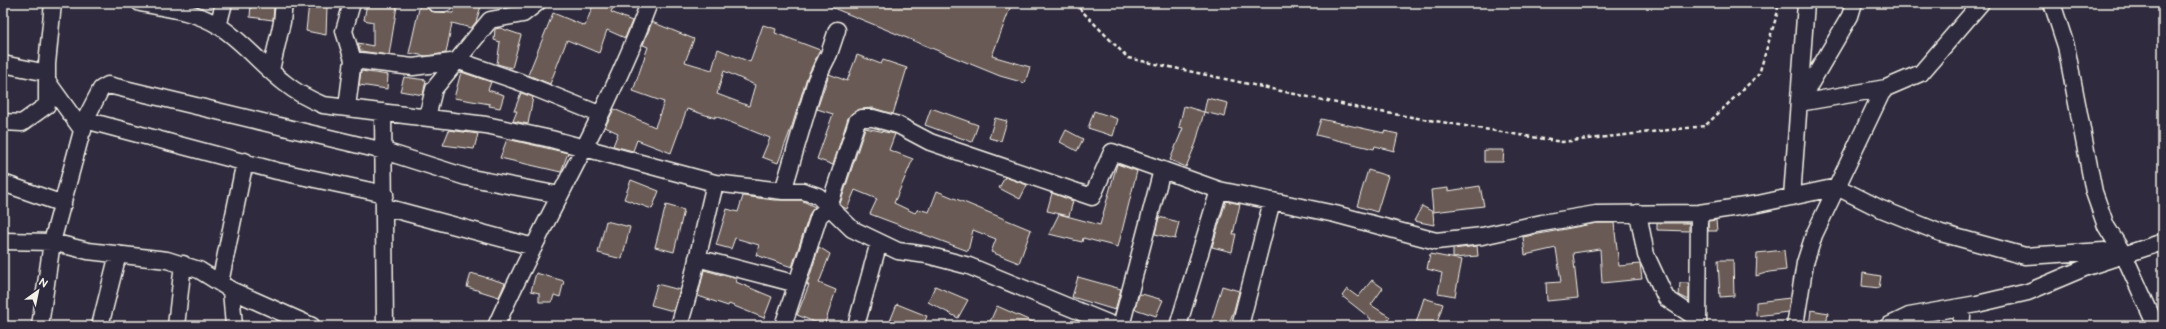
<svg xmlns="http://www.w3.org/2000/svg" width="2166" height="329" font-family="'Balsamiq Sans',sans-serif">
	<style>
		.building { fill: #695a57; stroke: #f4f1e8; fill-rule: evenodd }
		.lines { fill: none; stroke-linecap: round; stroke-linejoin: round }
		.street-casing { stroke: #f4f1e8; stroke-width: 19 }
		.path { stroke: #f4f1e8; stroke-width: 2.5; stroke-dasharray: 4 3; stroke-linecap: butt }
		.street { stroke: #2f2a3d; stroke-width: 16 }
	</style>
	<rect width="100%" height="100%" fill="#2f2a3d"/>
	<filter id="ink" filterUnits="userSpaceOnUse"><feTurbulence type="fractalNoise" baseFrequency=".025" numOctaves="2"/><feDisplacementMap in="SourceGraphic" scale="8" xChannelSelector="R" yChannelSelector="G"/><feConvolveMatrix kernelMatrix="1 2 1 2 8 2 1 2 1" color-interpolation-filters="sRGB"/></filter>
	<g filter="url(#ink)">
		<path class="building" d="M251,3L274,6L273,20L250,17Z
			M309,3L327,6L326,35L306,31Z
			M367,3L397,6L389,55L360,51L358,43L373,46V22L364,20Z
			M456,3H482L476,22L471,28L452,23L446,53L426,56L409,53L420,4L426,6L430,11L435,12L453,13Z
			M594,3H615L611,12L632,21L625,38L607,30L599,53L567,40L550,84L528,75L553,13L585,26Z
			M821,3H1012L992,56L1030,67L1025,83L1000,76Z
			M652,22L694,39L685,62L712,70L718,49L750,62L763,25L776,29L775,33L820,50L807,77L792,126L778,163L762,157L770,138L715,116V118L687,109L671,153L637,140L633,151L613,146L618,133L605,127L614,109L655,127L664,102L633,91L648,47L643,45ZM724,71L755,85L749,106L717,94Z
			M500,28L521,35L512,68L497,64L500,42L494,40L495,29Z
			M857,55L881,64L883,60L907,68L893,114L873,108L862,109L852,113L848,118L833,165L817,159L833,114L817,109L829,74L847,81Z
			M361,71L388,75L387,89L359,85Z
			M461,72L491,82L488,90L504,95L500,108L489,106L490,104L454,98Z
			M404,77L426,80L423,95L400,91Z
			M521,93L533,97L528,124L513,121L517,111H514Z
			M1207,98L1228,103L1225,117L1204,112Z
			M1184,106L1204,112L1196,143L1186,167L1170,160L1183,128L1179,127Z
			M931,108L978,125L972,142L925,125Z
			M1094,111L1118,119L1113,136L1088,128Z
			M995,118L1007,121L1001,141L989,138Z
			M1321,119L1384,133V131L1398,134L1394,151L1375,146L1374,149L1316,135Z
			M865,128L895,134L889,150L913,159L894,203L915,213L918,209L929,212L937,191L1031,230L1019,263L991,252L996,239L973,230L968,251L870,214L877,199L855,190L847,209L843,207L840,204Z
			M449,130L478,134L474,149L443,145Z
			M1066,130L1083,139L1077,151L1060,142Z
			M507,139L568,153L561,172L500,158Z
			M1484,150H1504L1503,162H1484Z
			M1117,164L1137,171L1118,247L1083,238L1082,242L1049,234L1059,214L1100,225Z
			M1368,170L1388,176L1377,212L1357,206Z
			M1005,177L1027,185L1020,199L999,188Z
			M631,180L659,191L652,209L624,199Z
			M1480,186L1484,206L1433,212L1431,190L1448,188V191Z
			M1052,193L1073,201L1069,216L1047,211Z
			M743,196L774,200H801L815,207L810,213L792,267L756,255L759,245L735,238L731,249L716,245L727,209L738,212Z
			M1226,201L1240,204L1233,234H1236L1232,252L1212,247Z
			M666,205L684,210L674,252L655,247Z
			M1422,206L1433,212L1434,225L1414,221Z
			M1159,217L1179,222L1175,239L1155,234Z
			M1716,220L1717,231H1708V221Z
			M606,221L630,227L622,259L598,253Z
			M1597,223H1614L1619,266L1640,264L1642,279L1602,283L1600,249L1573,253L1578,298L1547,301L1546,283L1561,282L1556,248L1525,255L1523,237Z
			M1657,223H1689V231L1657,230Z
			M1477,246L1478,256L1453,258V249Z
			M819,247L830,254L819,283L836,290L824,326L797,315L809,285H807Z
			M1784,250L1786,270L1769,272L1756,276L1757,253Z
			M1430,254L1462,260L1455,296L1438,293L1442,273L1427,269Z
			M1718,260H1733L1734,296L1720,297Z
			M704,270L737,279L736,282L772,297L764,318L729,304L728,306L698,296Z
			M471,273L505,283L499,297L467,287Z
			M536,273L564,281L560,297L554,295L552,302H539V293L531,291Z
			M1863,273L1881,276L1879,288L1862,286Z
			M1078,277L1121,289L1115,310L1072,297Z
			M1372,280L1383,288L1371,305L1390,317L1384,326H1367L1371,319L1342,296L1347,289L1358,297Z
			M1680,283H1689V300L1679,295Z
			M657,284L680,290L673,311L651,305Z
			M935,286L968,300L958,318L928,302Z
			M1222,286L1239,291L1234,310L1228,326H1210Z
			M1142,294L1163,300L1156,316L1135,309L1139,295Z
			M1424,298L1443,304L1436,326H1426L1416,323Z
			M1790,298L1788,312L1756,316V302Z
			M897,304L927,316L923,326H888Z
			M997,306L1042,326H988Z
			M1811,310L1828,313L1826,326H1809Z"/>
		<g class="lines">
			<g class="street-casing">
				<path id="street" d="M140,3C166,8 195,11 219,26C244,42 262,66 286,84C297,93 309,99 323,105L486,125L551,139L715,183L783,191H803L818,196L852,229L898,251L927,255L969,266L1115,326
					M435,3H445
					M1854,3L1850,16L1799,103L1886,88
					M2052,3L2066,46L2094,192L2106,226L2124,255L2156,326
					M218,26L224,3
					M353,60L413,67L459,61L520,82L599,114
					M3,64L47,73
					M271,70L282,22L284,3
					M47,81L83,131
					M347,107L353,60L344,31L352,3
					M383,112L385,326
					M427,117L434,89L490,20L523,14L537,3
					M85,120L277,171L385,194
					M3,122L22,123L47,105V64L53,3
					M3,183L63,204
					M783,191L816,80L829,54L837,30
					M1792,197L1806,3
					M385,207L534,247
					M1638,213L1646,255L1666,298L1698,319
					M3,241L52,242L88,251L167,260L199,270L231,290L312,326
					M697,258L797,284
					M220,283L245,161
					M231,290L234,326
					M40,326L52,242L85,120L101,89L108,85L384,151L466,177L560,195
					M100,326L118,254
					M176,326L183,264
					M496,326C544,217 608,115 649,3
					M679,326L691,285L715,183
					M783,326L819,216L829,207L857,121L862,118H873L898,125L930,142L1092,197L1112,152L1219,190L1335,214L1436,241L1482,236L1542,223L1596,214L1699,213L1758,204L1837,187L1879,208L1941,233L2025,256L2104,251L2124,255
					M856,326L879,242
					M1121,326L1162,170
					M1178,326L1219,190
					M1240,326L1272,201
					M1698,326L1699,213
					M1795,326L1805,263L1814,235L1881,94L1886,88L1921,73L1981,3
					M1888,326L1909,316L1977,304L2028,292L2087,267L2163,242
					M1961,326L1963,307"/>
			</g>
			<path class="path" d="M1074,3L1128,58L1369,110L1562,142L1705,126L1759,74L1778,11L1777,3"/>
			<use href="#street" class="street"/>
		</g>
	</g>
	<rect width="2166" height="329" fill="none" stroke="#2f2a3d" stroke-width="16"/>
	<rect x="8" y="8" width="2150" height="313" fill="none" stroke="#f4f1e8" stroke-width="1.5" filter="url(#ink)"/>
	<g transform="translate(38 291) rotate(33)" stroke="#2f2a3d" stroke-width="3" paint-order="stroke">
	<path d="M0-3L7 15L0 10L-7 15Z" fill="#f4f1e8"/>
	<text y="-6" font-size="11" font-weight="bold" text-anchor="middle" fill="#f4f1e8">N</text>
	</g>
</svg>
